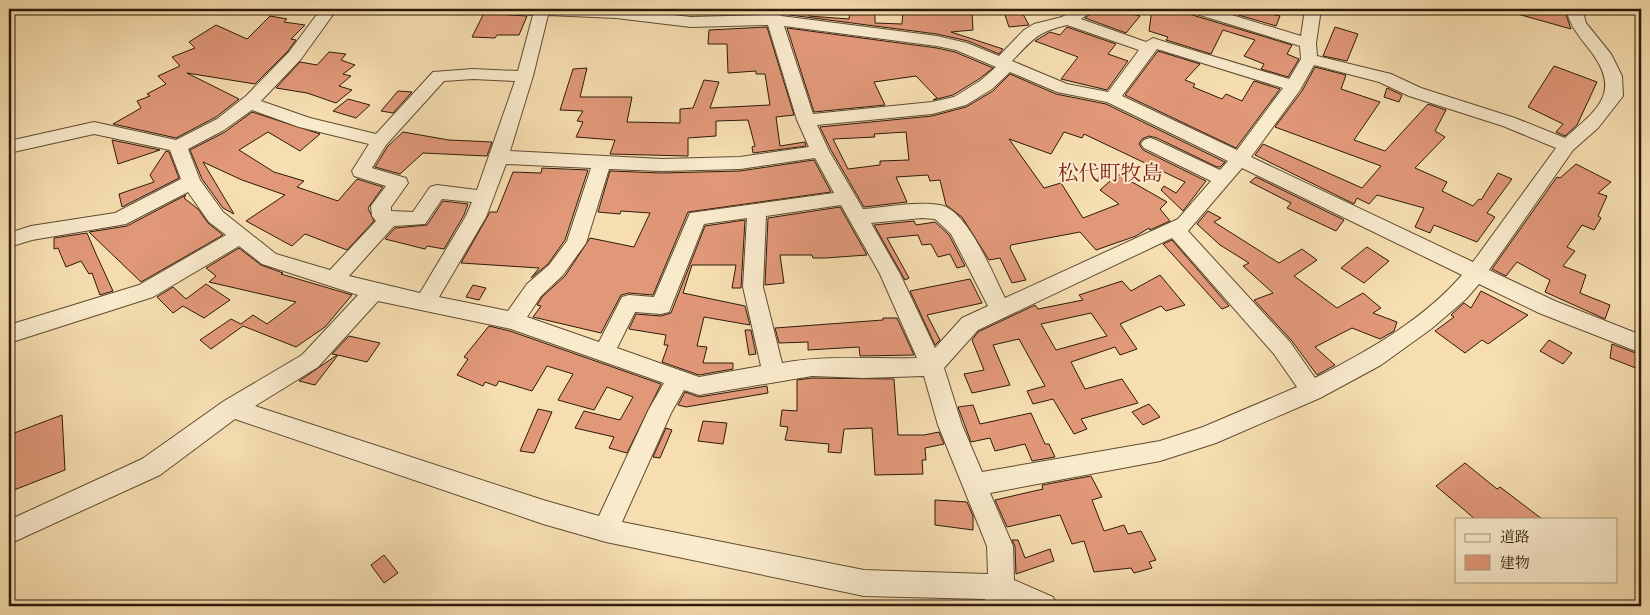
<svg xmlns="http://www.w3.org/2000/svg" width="1650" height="615" font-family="'IM FELL English','Noto Serif JP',serif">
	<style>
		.building { fill: #e19879; stroke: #2d1a08; fill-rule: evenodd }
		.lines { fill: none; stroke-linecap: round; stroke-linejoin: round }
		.minor-casing { stroke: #5f4b32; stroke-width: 2 }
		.minor { fill: #f9eacc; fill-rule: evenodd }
		.labels { text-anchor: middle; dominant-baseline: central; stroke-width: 4; stroke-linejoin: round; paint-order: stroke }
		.quarter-label { font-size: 21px; fill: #7a1f14; stroke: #f9eacc }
	</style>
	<rect width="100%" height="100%" fill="#f6deb0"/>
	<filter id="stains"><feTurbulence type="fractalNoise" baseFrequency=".004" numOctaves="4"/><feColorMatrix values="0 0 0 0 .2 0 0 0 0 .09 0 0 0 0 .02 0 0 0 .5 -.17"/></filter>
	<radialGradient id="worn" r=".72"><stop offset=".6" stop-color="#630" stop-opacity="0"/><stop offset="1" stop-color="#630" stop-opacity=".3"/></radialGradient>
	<path class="building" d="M781,9H810L809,16L849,19L850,9H875V23L902,24L903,9H933V12L972,13L973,30L951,32L1003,49L999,54L968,41L937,34L782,14Z
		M1003,9H1020L1029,25L1009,27Z
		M1097,9H1111L1140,16L1126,33L1085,18Z
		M1152,9H1186L1189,14L1292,45L1287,54L1299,59L1288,77L1261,69L1264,64L1244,56L1255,40L1223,30L1211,54L1166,40L1168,37L1149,31Z
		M1218,9H1273L1271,14L1280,16L1276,26Z
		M1515,9H1564L1571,29L1514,13Z
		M485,11H494L497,14L527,16L519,35H497L495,38L472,37Z
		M270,16L287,19L284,22L305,25L291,39L296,40L288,51L255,84L187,73L239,99L216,117L176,138L113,124L141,108L137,101L150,96L147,94L166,84L158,76L180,66L172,57L195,48L189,42L216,25L247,39Z
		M767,27L794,115L776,117L780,146L805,142L806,146L753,153L752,147L755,146L748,120L716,121V136L688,138V156L610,154L615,140L576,137L583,122L577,121L583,111L560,110L573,69L587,68L580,97H632L627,122L680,123V109L693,108L704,80L719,82L710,108L770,105L765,74H756V71L728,73L727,44H708L709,30Z
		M1067,27L1116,44L1108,54L1128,61L1107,90L1061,79L1078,57L1035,41L1050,32L1060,35Z
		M1335,27L1358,34L1347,61L1323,56Z
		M787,28L937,48L955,52L993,68L979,79L953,95L933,100L937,98L916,76L874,82L885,105L814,112Z
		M1158,51L1200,64L1185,80L1195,84L1193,87L1222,99L1226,94L1242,101L1254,81L1280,89L1236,148L1125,95Z
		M329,52L346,54L341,60L355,65L343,74L351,76L339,86L352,90L336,103L307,93L276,88L300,62L317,65Z
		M1554,66L1597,82L1577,125L1565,136L1556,132L1563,124L1528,107Z
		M1315,67L1346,75L1341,89L1380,102L1354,140L1385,151L1428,104L1446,110L1435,131L1445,137L1415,168L1447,182L1442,191L1473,206L1479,199L1481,200L1498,173L1512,179L1487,213L1495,217L1477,242L1434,225L1430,233L1415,227L1424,208L1377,195L1369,204L1357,198L1354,204L1255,155L1263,144L1362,188L1381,166L1275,127L1302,91Z
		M1010,74L1056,94L1106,104L1225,162L1220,167H1217L1157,138L1149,136L1142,139L1139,144L1143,150L1206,181L1183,211L1161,190L1164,186L1176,193L1185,182L1084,134L1082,138L1064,132L1051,154L1009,139L1044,188L1061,183L1083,218L1119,204L1100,190L1118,174L1167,202L1160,209L1170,221L1150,230L1149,228L1136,236L1096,250L1080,232L1011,245L1010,248L1026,280L1012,283L1000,258L989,260L962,217L946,205L940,180L930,181L928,175L896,177L907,202L864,207L831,150L820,127L932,116L966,107L993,91ZM906,132L909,160L880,161V165L848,169L833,139L875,137L874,134Z
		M1387,88L1402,95L1399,102L1384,97Z
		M398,91L412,92L393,113L381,111Z
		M348,99L370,105L356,118L333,111Z
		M252,112L320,134L300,151L268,132L239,150L274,172L304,181L297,187L338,201L357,179L383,187L368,208L374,221L347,250L305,234L292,246L246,221L285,195L242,180L203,162L234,214L223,208L202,179L190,150L225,132Z
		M403,132L449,140L492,142L487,156L423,153L400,174L375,167L388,146Z
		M112,140L160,150L118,164Z
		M166,151L169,152L179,178L122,207L119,194L154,182L150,175Z
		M814,160L831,192L688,212L653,295L629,293L621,295L601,333L533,317L541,306L537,305L542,297L565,276L590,238L634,247L650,213L621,211L620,214L598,212L610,171L662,173L740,171Z
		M1576,164L1611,182L1598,193L1607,196L1598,216L1601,218L1594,230L1582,225L1567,247L1575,251L1563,266L1586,275L1580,293L1610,305L1605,319L1545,292L1550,280L1517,262L1506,276L1492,269L1557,177L1560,178Z
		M542,168L588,170L565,240L548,264L531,278L539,268L461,263L490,212H497L513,172L541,173Z
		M1256,177L1344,220L1336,231L1287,208L1291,203L1250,182Z
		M186,195L184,198L198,209L208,223L223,235L141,282L89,232L127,226Z
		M443,201L468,204L464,215L444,249L427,246L425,249L385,239L395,228L427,225Z
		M840,207L867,255L825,258H813L812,255H780L784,283L765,285L768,218Z
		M1208,211L1221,218L1214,222L1279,263L1302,249L1317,260L1294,276L1337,308L1363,293L1381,308L1373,313L1397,322L1394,331L1380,339L1352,328L1315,347L1335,365L1317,375L1292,341L1254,300L1273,293L1243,266L1249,263L1220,245L1197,224Z
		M745,220L741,288H732L736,265H692L683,293L745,306L750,325L704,317L697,346L707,347L703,363H733V369L699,375L662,362L668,345H664L666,335L629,329L636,314L661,316L671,313L705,226Z
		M914,221L916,225L935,222L949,235L965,266L957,268L950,254L938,257L931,244L922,245L918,235L887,238L909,278L905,280L874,225Z
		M87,233L96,254L113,291L100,295L92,273L89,274L81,261L66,267L58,248L54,249V238Z
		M1172,240L1229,306L1222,309L1163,244Z
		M1367,247L1389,261L1364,283L1341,268Z
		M239,248L261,265L283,273L281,274L352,295L325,327L296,347L243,326L211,349L200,340L231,319L241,324L253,315L267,324L296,302L209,282L216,276L206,268Z
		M1160,275L1185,305L1166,311L1161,306L1120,324L1137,349L1120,355L1115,347L1071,362L1085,389L1122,379L1138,403L1081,419L1087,429L1074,434L1053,399L1033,404L1027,391L1045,386L1019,339L993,345L1010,385L972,393L964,374L984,370L972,340L978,332L1035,305L1038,309L1083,300L1079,295L1122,281L1131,291ZM1091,313L1107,336L1056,350L1041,324Z
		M970,279L982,303L927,315L940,340L935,345L910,291Z
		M206,284L230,300L204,318L183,306L173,313L157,297L173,287L186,299Z
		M473,285L486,288L479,300L466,297Z
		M1481,291L1528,315L1488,344L1482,340L1465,353L1435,331L1454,317L1451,315L1464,303L1471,308Z
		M883,318H897L914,355L860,356L859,347L808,350V342L779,343L775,328L883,320Z
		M489,326L510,331L661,384L627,453L609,448L614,437L575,428L584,411L620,420L633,397L607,387L594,410L558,400L573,374L547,366L532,391L499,381L496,386L485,382L483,386L457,375L468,359L464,357Z
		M745,330H751L756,354L749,355Z
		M349,336L380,343L367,362L338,355L315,385L299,381L337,355L332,354Z
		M1549,340L1572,353L1563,364L1540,351Z
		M1612,344L1641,355V370L1610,358Z
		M812,378L894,379L898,435H924L939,432L944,444L925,448L926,460H922L923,474L875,475L872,428L844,429L841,453L828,452L829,444L785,440L788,427L780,426L782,410L797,411V380Z
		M767,386L768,393L686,407L678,405L685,392L699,397Z
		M1149,404L1160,417L1143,425L1132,412Z
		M973,405L980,424L1031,413L1045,444H1049L1055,457L1032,461L1025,444L995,451L990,438L971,442L958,407Z
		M538,409L552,412L534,453L520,451Z
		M62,415L65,470L9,492V435Z
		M703,421L727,423L723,444L698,441Z
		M666,428L672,430L660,458L653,457Z
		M1465,463L1497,489L1500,487L1542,519H1475L1436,486Z
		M1091,476L1102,497L1092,500L1104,531L1124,525L1128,534L1141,531L1156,560L1149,562L1152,568L1134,573L1131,568L1094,572L1084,541L1072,544L1060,515L1007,527L995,500L1043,489L1042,485Z
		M935,500L967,502L973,516V530L935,525Z
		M1012,540H1018L1025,558L1050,549L1054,561L1016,574L1015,546Z
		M384,555L398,573L384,583L371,565Z"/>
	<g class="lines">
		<g class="minor-casing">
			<path id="minor" d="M321,9H337L301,59L261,101L310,118L376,134L433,72L473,69L518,71L533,15L497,12L495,9H620L691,17L765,15L763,9H779L781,16L937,36L967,43L999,56L1024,30L1034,24L1062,17L1076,9H1095L1081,19L1146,42L1153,38L1159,40L1289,79L1301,59L1300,46L1190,12L1188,9H1212L1301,36L1305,9H1321L1316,43L1317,56L1391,74L1421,88L1515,118L1565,138C1598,109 1623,92 1589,49C1579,36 1570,26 1566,9H1582L1586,23L1611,54L1622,76L1623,96L1598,128L1573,150L1489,270L1555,301L1641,335V353L1539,313L1479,284L1466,299L1431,329L1381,365L1320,398L1216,443L1160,461L990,493L1013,546L1014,580L1053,597L1057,606H984L985,599L864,596L606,542L543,524L235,419L160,475L9,544V520L142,459L224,401L302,355L358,295L262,264L239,246L153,297L9,343V325L139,285L226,235L209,222L188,192L126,224L32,240L9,247V233L31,226L115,213L181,179L170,150L94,134L9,153V141L94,122L176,140L217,119L246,96L289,52ZM548,15L616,18L691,27L768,25L797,120L809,147L740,157L662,159L510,151L533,76ZM1067,25L1139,50L1108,92L1067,84L1012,61C1033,39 1037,32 1067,25ZM784,26L937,46L956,50L996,67L980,81L954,97L932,102L813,114ZM1157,49L1283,88L1237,150L1122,96ZM1314,65L1379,82L1409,96L1503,126L1556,148L1473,262L1251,157L1300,90ZM1010,72L1057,92L1107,102L1228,161L1220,170L1156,140L1150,138L1144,140L1141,144L1144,148L1211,181L1178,219L1005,298C993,275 968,210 940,205C916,201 888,207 863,209L829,151L817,125L932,114L966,105L992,89ZM473,79L515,81L477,190L437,185L430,187L413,212L391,211V207L408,183L406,178L372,168L386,145L444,81ZM252,110L299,127L369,144L352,171L354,176L386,186L371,206L372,216L376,221L330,270L276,254L223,212L200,180L188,149L224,130ZM815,158L834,193L690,213L654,297L629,295L622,297L599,342L527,317L541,296L563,275L586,243L609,169L662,171L740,169ZM506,164L591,168L567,241L549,265L527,284L508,311L439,297L486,217ZM1242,168L1462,275C1423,320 1368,351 1315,378L1290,342L1188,231ZM442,199L472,202L466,216L420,293L349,276L394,226L425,224ZM841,205L880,274L917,358C872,359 826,355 782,363L763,287L766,216ZM747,218L743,287L761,366L699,377L617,348L635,312L661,314L669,312L704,224ZM922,218L935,219L951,234L988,306L962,318L935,348L900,274L871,223ZM1172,238L1274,354L1297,387L1203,427L1160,441L982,472L962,425L944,368L978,330ZM378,301L511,329L664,383L649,409L599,516L543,500L255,406L318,367ZM812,376L863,378L924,376L938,425L987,546L988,574L864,570L622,522L671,413L684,390L699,395Z"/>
		</g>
		<use href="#minor" class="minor"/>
	</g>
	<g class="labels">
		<g class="quarter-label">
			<text x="1110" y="174">松代町牧島</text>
		</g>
	</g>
	<rect width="1650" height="615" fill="none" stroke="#f6deb0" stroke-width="30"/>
	<rect x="10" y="10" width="1630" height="595" fill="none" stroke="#2d1a08" stroke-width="2.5"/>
	<rect x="15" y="15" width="1620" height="585" fill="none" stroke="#2d1a08"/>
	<rect x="1455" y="518" width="162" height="65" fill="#f9eacc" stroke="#a7977e"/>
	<rect x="1465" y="534" width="25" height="8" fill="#f9eacc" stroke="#a7977e"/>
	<text x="1500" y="542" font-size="15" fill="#2d1a08">道路</text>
	<rect x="1465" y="555" width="25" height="15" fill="#e19879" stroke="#a7977e"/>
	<text x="1500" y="568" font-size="15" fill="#2d1a08">建物</text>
	<rect width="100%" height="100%" filter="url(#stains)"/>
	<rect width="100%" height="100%" fill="url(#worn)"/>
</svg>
